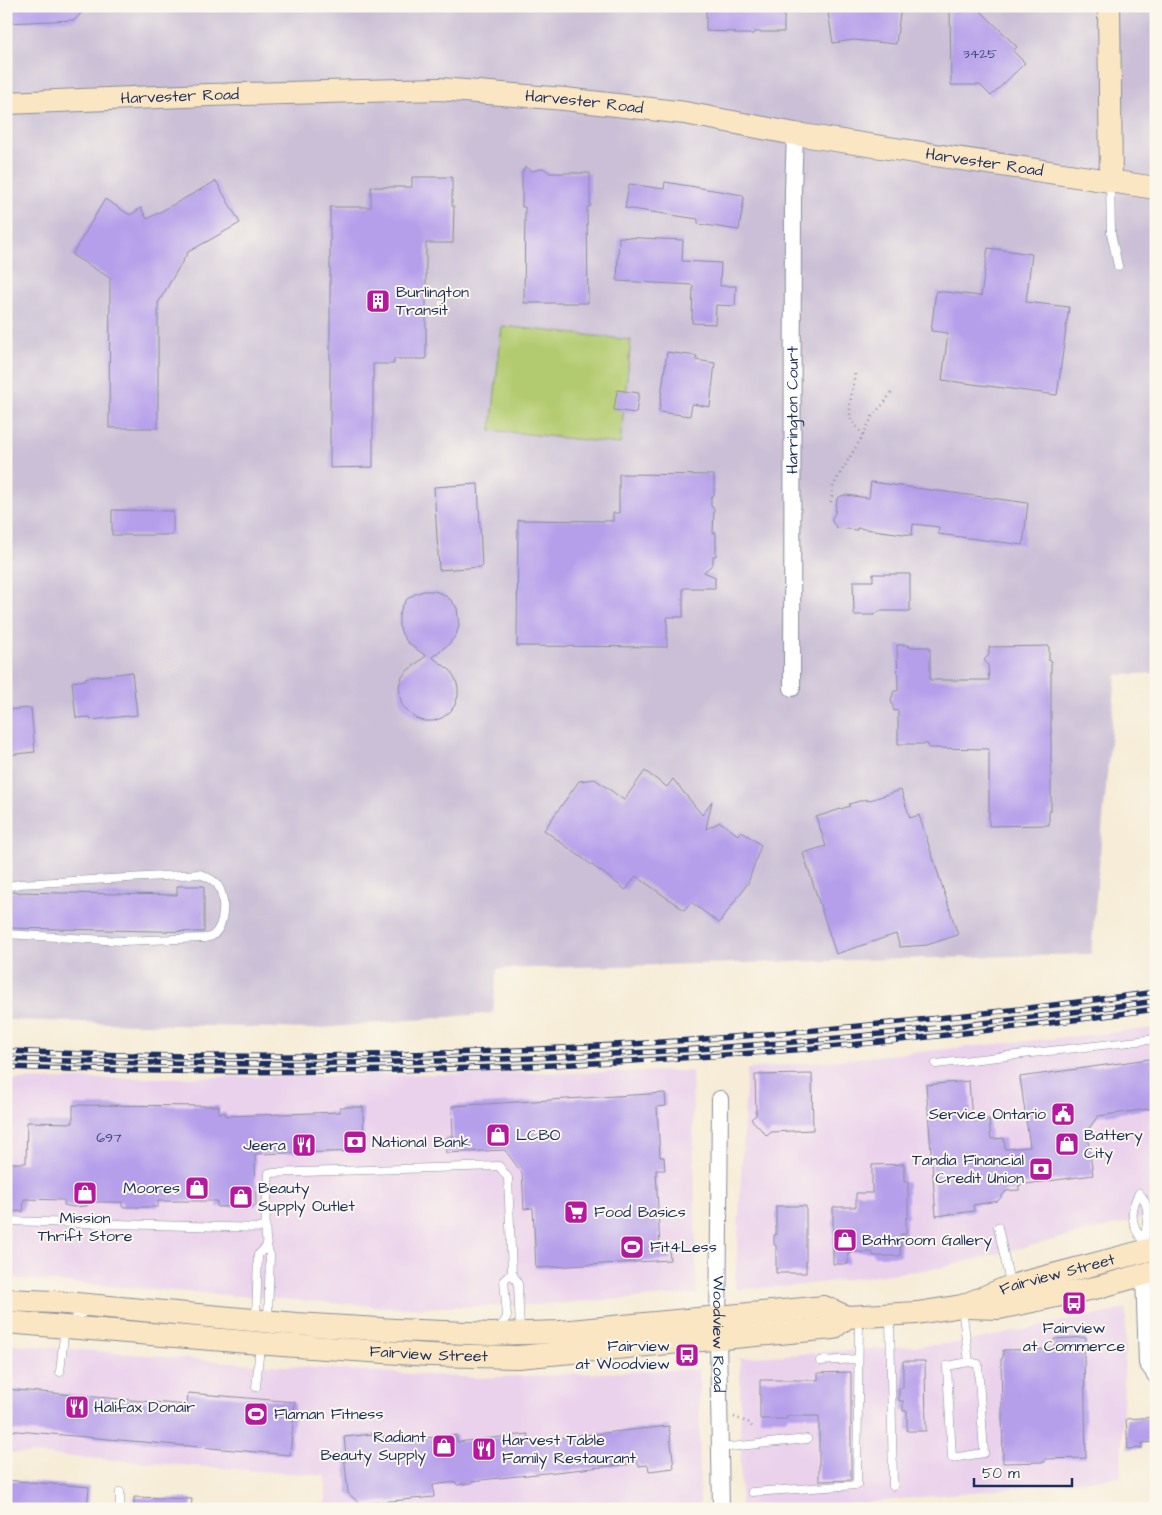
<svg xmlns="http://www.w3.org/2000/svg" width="1162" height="1515" font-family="'Architects Daughter',sans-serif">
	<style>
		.built { fill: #ead1ec }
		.industrial { fill: #cabfd6 }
		.green { fill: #b3cb6f; stroke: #677d66 }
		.building { fill: #b59feb }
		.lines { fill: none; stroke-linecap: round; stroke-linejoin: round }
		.lane-casing { stroke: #888e9a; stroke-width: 9 }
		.street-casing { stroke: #888e9a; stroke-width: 18 }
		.secondary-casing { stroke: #888e9a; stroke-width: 24 }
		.path { stroke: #888e9a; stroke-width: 2.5; stroke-dasharray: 1 4; stroke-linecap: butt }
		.lane { stroke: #fff; stroke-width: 8 }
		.street { stroke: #fff; stroke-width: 16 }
		.secondary { stroke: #fbe6c4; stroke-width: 22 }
		.rail-casing { stroke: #1b2f5e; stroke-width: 5.5 }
		.rail { stroke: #fbf7ec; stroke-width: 4; stroke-dasharray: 11; stroke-linecap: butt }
		.labels { text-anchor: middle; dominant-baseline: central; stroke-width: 4; stroke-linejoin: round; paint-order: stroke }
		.number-label { font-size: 14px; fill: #424b81 }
		.street-label { font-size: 16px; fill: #1b2f5e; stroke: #fbf7ec }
		.poi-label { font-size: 16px; fill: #1b2f5e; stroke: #fbf7ec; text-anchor: start }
	</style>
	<rect width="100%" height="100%" fill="#fbf7ec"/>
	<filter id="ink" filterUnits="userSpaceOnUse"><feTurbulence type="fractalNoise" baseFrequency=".02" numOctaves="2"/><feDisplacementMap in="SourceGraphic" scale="10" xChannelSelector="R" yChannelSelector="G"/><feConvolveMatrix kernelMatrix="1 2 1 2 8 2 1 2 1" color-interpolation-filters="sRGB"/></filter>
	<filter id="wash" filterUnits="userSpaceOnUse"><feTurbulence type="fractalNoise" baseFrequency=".0096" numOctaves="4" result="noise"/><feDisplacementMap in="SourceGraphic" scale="20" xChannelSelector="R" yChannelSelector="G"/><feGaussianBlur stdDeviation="1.12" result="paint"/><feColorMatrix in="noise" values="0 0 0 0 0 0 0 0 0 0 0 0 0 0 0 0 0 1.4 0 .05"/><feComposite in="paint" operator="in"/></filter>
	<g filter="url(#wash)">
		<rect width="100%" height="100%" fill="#f6ecd7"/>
		<path class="built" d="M1156,1028V1215L939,1268L793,1286L735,1289L747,1069Z
			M692,1071L697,1294L533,1305L398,1308L6,1278V1080Z
			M1126,1309L1121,1477L801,1509H741L740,1358L959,1343Z
			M6,1344L268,1365L476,1378L699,1369L700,1505L664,1509H326V1476L6,1452Z"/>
		<path class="industrial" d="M6,6H1156V673L1116,675L1091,954L497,969L493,1013L311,1029L6,1020Z"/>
		<path class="green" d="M502,326L631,340L620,444L491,430Z"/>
		<g id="blocks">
			<path class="building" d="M6,6H87L75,20L6,23Z
				M706,6H784V32H754L753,34H735V32L706,31Z
				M827,6H901L896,44L854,40L833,43Z
				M950,6H976L1017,47L1013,51L1025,63L991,96L980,85H951Z
				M525,167L533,171L543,168L550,173H590V207H587L588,303H524L525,207H522V173Z
				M412,177H452V206H454L453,243H426V359H394V364H373V467L330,468V207H371V187H412Z
				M216,181L240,223L188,252L158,303V428H109L110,278L72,255L105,199L130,215L141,208L147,219Z
				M665,182L743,195L744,199L739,230L698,224V219L625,208L629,184L664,189Z
				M619,237L683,240L682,261L721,263L720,286H736L735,306L716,305L715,324L692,323L693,285L617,281Z
				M988,248L1032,254L1026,302L1069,307L1057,395L942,380L948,333L931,331L936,291L981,296Z
				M667,352L697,356L696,360L715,363L710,407L692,404L690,416L659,412Z
				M617,390L639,393L636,413L614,410Z
				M619,474L714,475V495L711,497V506L714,509L713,533H716V556H713V564L704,572L715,577V588H683V617H667V647L517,646L518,520L613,521V513H619Z
				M871,482L1028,503L1023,545L938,534L939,527L913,524L912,535L857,528V530L837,528L832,522V518L835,513L837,499L841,496L846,495L869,498Z
				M478,484L482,567L439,570L434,487Z
				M112,510L173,511V535H112Z
				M873,574H910V611H879L874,615H854L853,581H873Z
				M424,591H434L443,594L451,600L457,608L459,626L456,635L450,643L432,657L450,670L455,678L458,687V696L455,705L450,712L442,718L433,721H424L415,718L408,712L402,705L400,697L399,686L402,677L408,670L426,656L407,642L402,634L399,626V616L402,607L407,599L415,594Z
				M897,645H909V647H930V680H989L988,665L984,660L989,655V647L1049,646V661H1051V811H1049V825L989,826V749L928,748V744H898V710L894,711L891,700L894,691H898Z
				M132,672L137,715L90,720V717L76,718L72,682L86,680L85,678Z
				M31,708L35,752L6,755V710Z
				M645,771L667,787L673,779L702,815L712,801L706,829L720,822L738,835L741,831L761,845L748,883L719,923L691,902L684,910L636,876L626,890L544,830L579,781L595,779L624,800Z
				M901,790L910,818L919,815L958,935L927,945L900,947L896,934L836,954L803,853L826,846L816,817L850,806L849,804L867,799V801Z
				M177,886H204V932L7,928L8,892L177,895Z
				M1156,1058V1108L1098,1116L1087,1131L1093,1175L1019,1185V1190L1006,1191L998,1201L973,1205L974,1211L936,1216L926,1085L969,1081L972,1121L989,1119L991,1139L1004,1138L1005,1149L1030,1147L1020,1077Z
				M812,1074L813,1130L771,1132L767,1136L751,1119L756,1115L755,1075Z
				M665,1093L666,1106L657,1107L660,1157H664L665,1170H656L660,1248L669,1247L670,1260L536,1268L533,1208L524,1209L522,1173L505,1150L446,1153L445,1138H453L452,1106Z
				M73,1105L219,1106V1113H226V1116L340,1112V1107H363L364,1151L255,1154L256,1206L217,1207V1201H158V1207H122V1202H86L87,1206L73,1207L64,1205V1200L24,1199L23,1211H6V1163H26L27,1122L73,1123Z
				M904,1164V1182H908V1218H906V1234H901L900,1256H874L872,1252H848V1264H833V1207H856V1193H872V1165Z
				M776,1206H806V1273H776V1245H774V1235H776Z
				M1086,1337V1351H1084L1086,1458L1045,1459V1462L1003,1463L1001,1359L1003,1358V1350L1054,1349V1339Z
				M903,1361H925L926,1431H907V1411H903V1401H899V1388H903Z
				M851,1372V1480L819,1481V1416H787V1419H760V1380H818V1373Z
				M6,1389L187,1405L188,1393L295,1402L290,1455L6,1430Z
				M1156,1417V1442L1142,1443V1448L1128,1449L1126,1419Z
				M669,1426L674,1468L649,1471L648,1465L639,1466V1463L472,1481V1483L457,1485L456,1482L433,1485L434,1497L360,1504L348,1493L344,1454H346L344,1437L383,1433L384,1442L456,1435L457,1442L528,1434L529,1441Z
				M6,1480L89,1487L87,1509H6Z
				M134,1497L192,1499L191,1509H134Z"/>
		</g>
	</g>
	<g filter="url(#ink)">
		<use href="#blocks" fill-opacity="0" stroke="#888e9a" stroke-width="1"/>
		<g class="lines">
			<g class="lane-casing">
				<path id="lane" d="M1110,184L1111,233L1118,266
					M6,887L19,884L200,874C206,877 213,879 217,884C226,897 226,926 212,936C211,937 204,938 204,938L122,941L6,934
					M936,1064L1156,1039
					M6,1221L266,1228
					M998,1227L1010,1283
					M1143,1241C1131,1225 1129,1211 1139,1193C1155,1210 1143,1230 1144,1250
					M962,1308L969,1362L947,1366L952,1458L984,1453L978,1364L969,1362
					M890,1316L893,1486
					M256,1319L258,1255L266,1247
					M268,1319L270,1255C261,1237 268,1194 269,1173L499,1166L508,1178L512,1273L518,1284L520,1330
					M498,1329L505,1321L507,1316L504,1280L512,1273
					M820,1361L858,1359
					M60,1372L65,1326L87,1310
					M256,1387L260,1346
					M720,1448L807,1439
					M120,1492V1509
					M752,1492L857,1485L859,1318"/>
			</g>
			<g class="street-casing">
				<g id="street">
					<path id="s1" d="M792,688L793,190L795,134"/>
					<path id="s2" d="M720,1099L718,1339L721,1509"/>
					<path d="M1144,1274L1147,1363L1156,1376"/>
				</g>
			</g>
			<g class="secondary-casing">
				<g id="secondary">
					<path d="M1109,6L1111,181"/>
					<path id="s3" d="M6,103L209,95L439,89L565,99L685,113L795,134L1156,188"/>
					<path id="s4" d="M6,1300L54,1302L296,1324L395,1330L491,1334L560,1332L824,1307L847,1317L917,1313L962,1306L1011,1286L1156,1248"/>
					<path d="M968,1307L999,1308L1099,1287L1156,1271"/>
					<path id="s5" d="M6,1322L282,1345L429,1355L518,1357L833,1328L847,1317"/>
				</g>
			</g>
			<path class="path" d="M863,435L873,415L885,402L892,391
				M831,502L833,486L863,435L850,418V403L855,374
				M734,1417L750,1423L752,1427"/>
			<use href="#lane" class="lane"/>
			<use href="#street" class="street"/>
			<use href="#secondary" class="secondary"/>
			<g class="rail-casing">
				<path id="rail" d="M6,1051C390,1068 775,1043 1156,992
					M6,1059C273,1069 539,1063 805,1041C922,1031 1039,1017 1156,1001
					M6,1067C273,1077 539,1071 805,1049C922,1039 1039,1025 1156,1009"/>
			</g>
			<use href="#rail" class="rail"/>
		</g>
	</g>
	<defs>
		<g id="building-square" transform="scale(1.25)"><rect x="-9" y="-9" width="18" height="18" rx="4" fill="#b5179e" stroke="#fbf7ec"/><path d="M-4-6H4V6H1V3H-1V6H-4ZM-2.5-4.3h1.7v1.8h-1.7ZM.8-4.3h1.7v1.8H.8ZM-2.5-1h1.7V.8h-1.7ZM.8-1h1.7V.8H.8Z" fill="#fff"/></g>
		<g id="civic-square" transform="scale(1.25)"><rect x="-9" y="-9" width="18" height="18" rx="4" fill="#b5179e" stroke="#fbf7ec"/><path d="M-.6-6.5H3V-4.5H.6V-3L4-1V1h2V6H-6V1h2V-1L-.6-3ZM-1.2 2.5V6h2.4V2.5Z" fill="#fff"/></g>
		<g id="shop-square" transform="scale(1.25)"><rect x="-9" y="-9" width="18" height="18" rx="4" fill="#b5179e" stroke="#fbf7ec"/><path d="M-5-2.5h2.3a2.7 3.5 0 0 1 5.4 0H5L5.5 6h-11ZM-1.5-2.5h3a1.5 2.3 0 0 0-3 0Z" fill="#fff"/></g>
		<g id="bank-square" transform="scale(1.25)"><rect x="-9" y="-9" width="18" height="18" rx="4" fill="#b5179e" stroke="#fbf7ec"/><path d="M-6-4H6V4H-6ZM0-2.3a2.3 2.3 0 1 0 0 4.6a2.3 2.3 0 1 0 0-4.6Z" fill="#fff"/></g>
		<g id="restaurant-square" transform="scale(1.25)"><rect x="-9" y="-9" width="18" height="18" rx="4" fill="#b5179e" stroke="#fbf7ec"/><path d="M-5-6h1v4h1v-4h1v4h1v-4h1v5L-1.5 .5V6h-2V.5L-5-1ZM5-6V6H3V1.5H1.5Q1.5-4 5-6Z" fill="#fff"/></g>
		<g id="supermarket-square" transform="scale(1.25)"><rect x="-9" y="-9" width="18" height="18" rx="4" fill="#b5179e" stroke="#fbf7ec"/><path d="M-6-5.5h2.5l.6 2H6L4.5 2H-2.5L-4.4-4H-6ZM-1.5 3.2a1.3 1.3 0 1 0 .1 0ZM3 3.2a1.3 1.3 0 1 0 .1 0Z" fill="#fff"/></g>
		<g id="stadium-square" transform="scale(1.25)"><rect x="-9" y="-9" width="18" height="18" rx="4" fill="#b5179e" stroke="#fbf7ec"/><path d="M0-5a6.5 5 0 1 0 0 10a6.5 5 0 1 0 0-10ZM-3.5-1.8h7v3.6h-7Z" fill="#fff"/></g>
		<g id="bus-square" transform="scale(1.25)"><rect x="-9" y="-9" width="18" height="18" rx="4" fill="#b5179e" stroke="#fbf7ec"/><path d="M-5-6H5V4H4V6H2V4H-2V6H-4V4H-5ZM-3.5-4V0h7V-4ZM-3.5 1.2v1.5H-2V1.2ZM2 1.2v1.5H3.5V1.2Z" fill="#fff"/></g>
	</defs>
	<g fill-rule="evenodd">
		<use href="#building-square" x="378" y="301"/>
		<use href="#civic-square" x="1063" y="1114"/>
		<use href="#shop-square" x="498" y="1135"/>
		<use href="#bank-square" x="355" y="1142"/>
		<use href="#shop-square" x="1067" y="1144"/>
		<use href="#restaurant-square" x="304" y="1145"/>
		<use href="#bank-square" x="1041" y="1169"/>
		<use href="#shop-square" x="197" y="1188"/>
		<use href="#shop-square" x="85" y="1193"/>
		<use href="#shop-square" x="241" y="1197"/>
		<use href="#supermarket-square" x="576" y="1212"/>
		<use href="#shop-square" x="845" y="1240"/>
		<use href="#stadium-square" x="632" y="1247"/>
		<use href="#bus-square" x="1074" y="1303"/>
		<use href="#bus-square" x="687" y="1355"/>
		<use href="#restaurant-square" x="77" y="1407"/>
		<use href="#stadium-square" x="256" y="1414"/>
		<use href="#shop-square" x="444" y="1446"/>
		<use href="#restaurant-square" x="484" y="1449"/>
	</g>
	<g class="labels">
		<g class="number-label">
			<text x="980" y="54">3425</text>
			<text x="109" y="1138">697</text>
		</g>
		<g class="street-label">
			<text stroke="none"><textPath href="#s3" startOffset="174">Harvester Road</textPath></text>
			<text stroke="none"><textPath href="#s3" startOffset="579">Harvester Road</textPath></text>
			<text stroke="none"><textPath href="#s3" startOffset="984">Harvester Road</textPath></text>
			<text stroke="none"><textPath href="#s1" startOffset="278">Harrington Court</textPath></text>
			<text stroke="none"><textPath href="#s4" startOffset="1062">Fairview Street</textPath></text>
			<text stroke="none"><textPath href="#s2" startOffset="235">Woodview Road</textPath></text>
			<text stroke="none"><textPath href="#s5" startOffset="424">Fairview Street</textPath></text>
		</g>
		<g class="poi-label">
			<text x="396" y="292">Burlington<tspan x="396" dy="18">Transit</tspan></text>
			<text x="1046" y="1114" text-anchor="end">Service Ontario</text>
			<text x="516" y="1135">LCBO</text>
			<text x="1084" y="1135">Battery<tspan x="1084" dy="18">City</tspan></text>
			<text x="372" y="1142">National Bank</text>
			<text x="286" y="1145" text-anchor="end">Jeera</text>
			<text x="1024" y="1160" text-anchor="end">Tandia Financial<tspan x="1024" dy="18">Credit Union</tspan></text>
			<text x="180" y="1188" text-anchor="end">Moores</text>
			<text x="258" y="1188">Beauty<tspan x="258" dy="18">Supply Outlet</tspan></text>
			<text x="594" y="1212">Food Basics</text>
			<text x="85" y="1218" text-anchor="middle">Mission<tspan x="85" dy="18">Thrift Store</tspan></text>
			<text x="862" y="1240">Bathroom Gallery</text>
			<text x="650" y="1247">Fit4Less</text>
			<text x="1074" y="1328" text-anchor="middle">Fairview<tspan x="1074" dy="18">at Commerce</tspan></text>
			<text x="670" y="1346" text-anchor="end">Fairview<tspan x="670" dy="18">at Woodview</tspan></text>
			<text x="94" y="1407">Halifax Donair</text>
			<text x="274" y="1414">Flaman Fitness</text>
			<text x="426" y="1437" text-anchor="end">Radiant<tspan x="426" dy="18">Beauty Supply</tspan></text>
			<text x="502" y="1440">Harvest Table<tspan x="502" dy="18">Family Restaurant</tspan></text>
		</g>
	</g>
	<rect width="1162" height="1515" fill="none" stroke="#fbf7ec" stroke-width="25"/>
	<path d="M974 1478v8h98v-8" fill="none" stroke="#1b2f5e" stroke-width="2.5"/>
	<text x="982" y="1478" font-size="15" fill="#1b2f5e" stroke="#fbf7ec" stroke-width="4" paint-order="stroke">50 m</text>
</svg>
